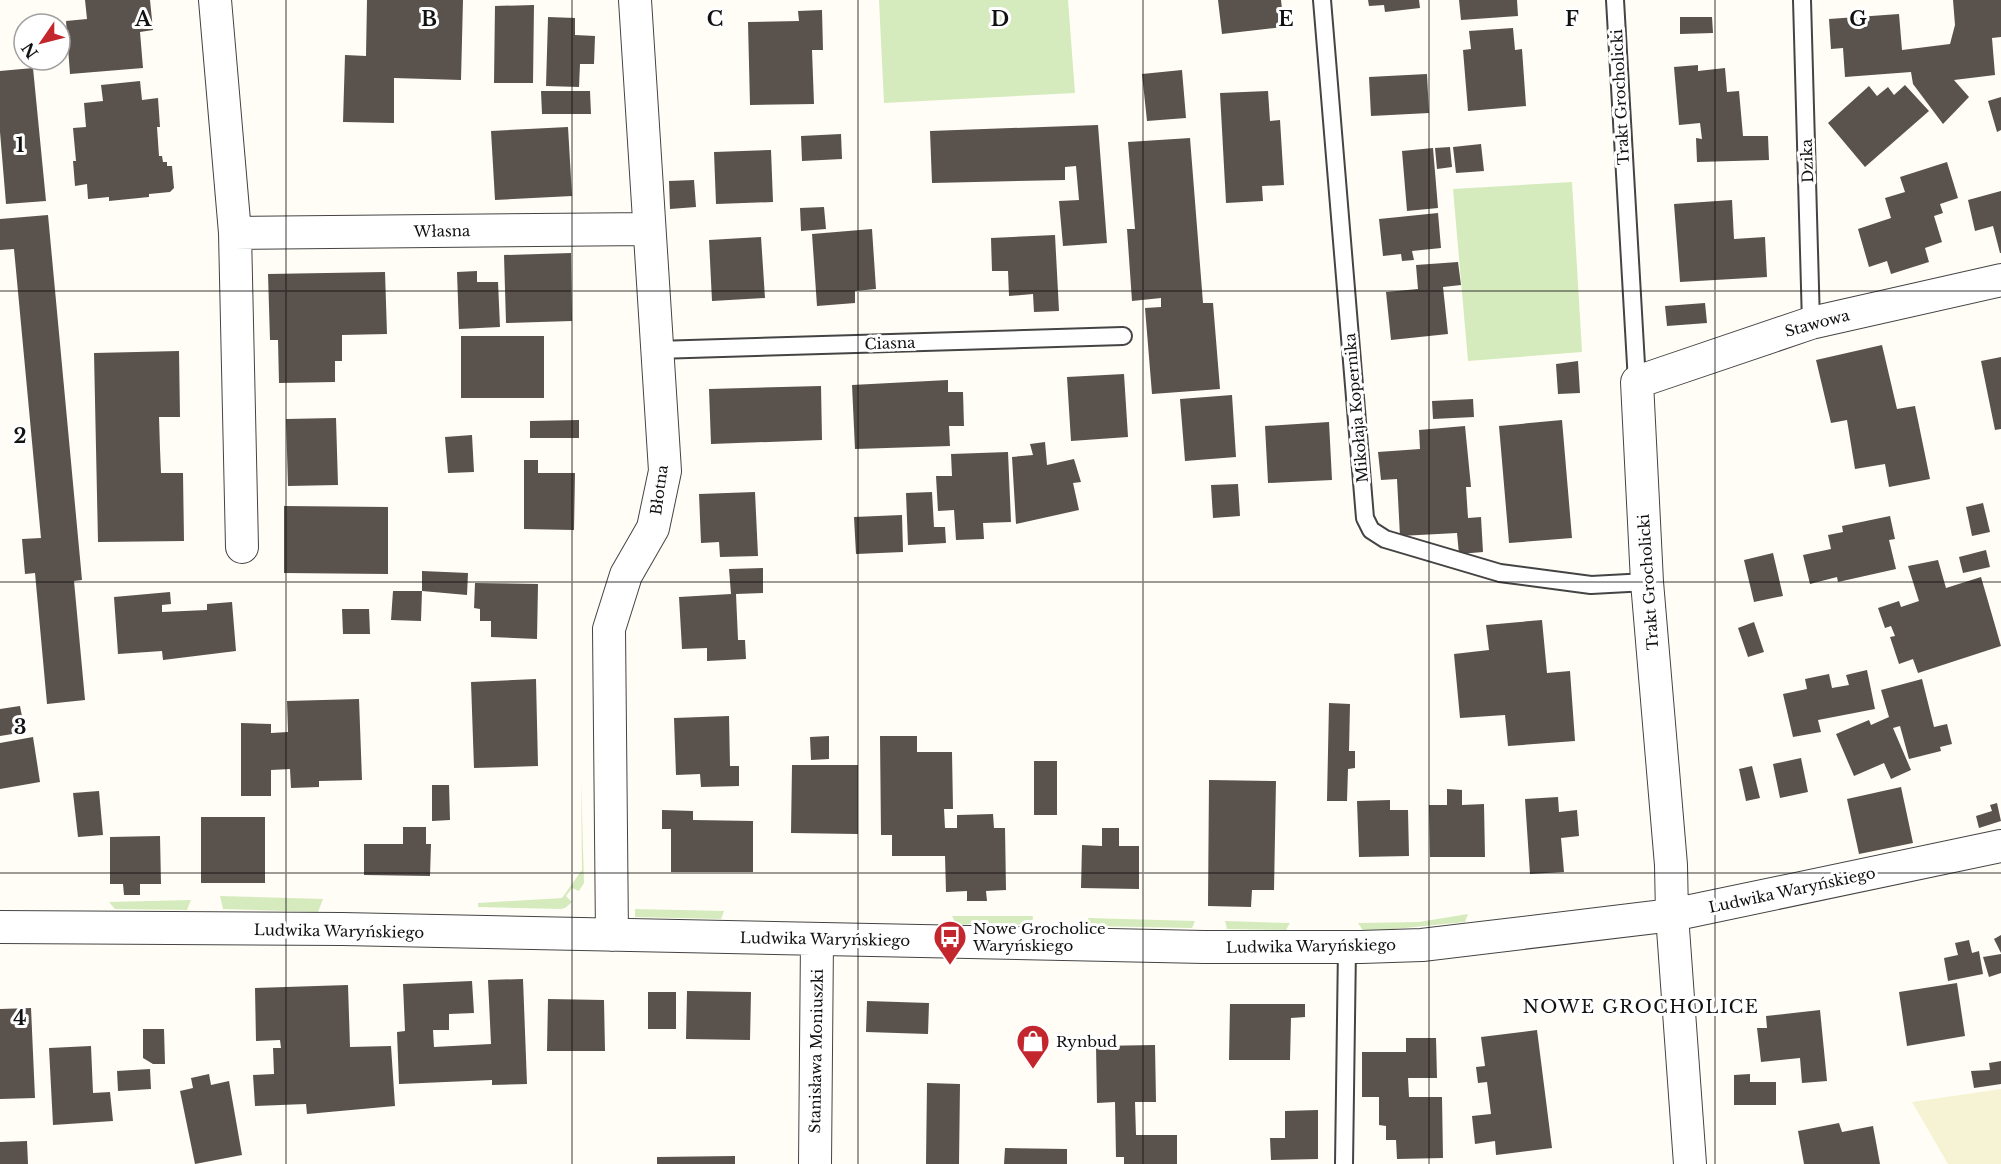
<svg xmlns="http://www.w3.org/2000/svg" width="2001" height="1164" font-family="'Libre Baskerville',serif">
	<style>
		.farmland { fill: #f6f3d4 }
		.green { fill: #d5ebbd }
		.building { fill: #5a524d }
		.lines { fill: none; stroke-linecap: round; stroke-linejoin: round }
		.service-casing { stroke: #444; stroke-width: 20 }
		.minor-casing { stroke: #444; stroke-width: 34 }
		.service { stroke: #fff; stroke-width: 16 }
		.minor { stroke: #fff; stroke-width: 32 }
		.grid { fill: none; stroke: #111; stroke-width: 1.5; stroke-opacity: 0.55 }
		.labels { text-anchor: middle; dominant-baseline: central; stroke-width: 6; stroke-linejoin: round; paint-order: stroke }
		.street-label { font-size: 15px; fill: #111; stroke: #fff }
		.poi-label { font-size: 15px; fill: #111; stroke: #fff; text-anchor: start }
		.quarter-label { font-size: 18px; letter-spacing: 1.5px; fill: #111; stroke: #fff }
		.grid-label { font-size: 20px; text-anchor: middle; font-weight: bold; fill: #111; stroke: #fff; stroke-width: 6; stroke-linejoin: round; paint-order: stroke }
	</style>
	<rect width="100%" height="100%" fill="#fffdf5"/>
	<path class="farmland" d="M2001,1089V1164H1948L1912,1102Z"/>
	<path class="green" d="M879,0H1068L1075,93L884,103Z
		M1572,182L1582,352L1468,361L1453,189Z
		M581,777L584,883L579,891L572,888L566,896L572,902L565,908L561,909L478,907V903L562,898L582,870Z
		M220,896L323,899L318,912L223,909Z
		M191,900L187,910L115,909L109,902Z
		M635,909L724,911L721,919L635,917Z
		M1468,914L1465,922L1364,932L1358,923L1419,922Z
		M952,916H1033L1032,925L956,924Z
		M1088,918L1195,921L1192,928L1087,926Z
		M1225,921L1290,923L1286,930L1227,929Z"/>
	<path class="building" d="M85,0H150L153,30L140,32L143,68L70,74L66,21L87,19Z
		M367,0H463L461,80L394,78V123L343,122L345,55L366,56Z
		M1218,0H1281L1284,27L1222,34Z
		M1368,0H1419L1420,8L1385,12L1384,5L1369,6Z
		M1459,0H1517L1518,16L1461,20Z
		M1953,0H2001V37L1992,38L1995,75L1954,80L1969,97L1943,124L1913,84L1911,72L1845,77L1843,48L1831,49L1829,19L1899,14L1902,50L1950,44L1955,25Z
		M534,5L533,83H494L495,6Z
		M822,10L823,50H812L814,104L750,105L748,22L799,21L798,11Z
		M548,17L575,18V35L595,36L594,64H580L579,87L546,86Z
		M1680,17H1712L1713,33L1680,34Z
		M1513,28L1515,50L1522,49L1526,106L1468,111L1463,50L1471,49L1469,31Z
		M1698,65V71L1725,68L1727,92L1739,91L1743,136H1768L1769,160L1697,162L1696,138L1702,139L1700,123L1679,125L1674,67Z
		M33,68L46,201L6,204L0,132V71Z
		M1182,70L1186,118L1147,121L1142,74Z
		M1427,74L1429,113L1371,116L1369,77Z
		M140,81L142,100L158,98L160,127H157L159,156H162L163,162H167V166H172L174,188L170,192L149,194V197L109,201V197L88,199L87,184L75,186L73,161H76L73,128L86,127L84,103L103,101L101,85Z
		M1905,85L1929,111L1865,167L1828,123L1869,86L1877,96L1888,87L1894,95Z
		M541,91H590L591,114H542Z
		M1268,91L1270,121L1280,120L1284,185L1262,186L1263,201L1226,203L1220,93Z
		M2001,97V130L1997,132L1988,101Z
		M1098,125L1107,243L1063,246L1059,201L1079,200L1076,166L1065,167V180L932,183L930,131Z
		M568,127L572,196L495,200L491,131Z
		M841,134L842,159L802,161L801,136Z
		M1190,138L1203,303H1213L1220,389L1152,394L1145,308L1161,307V298L1132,301L1127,229H1135L1128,142Z
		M1481,144L1484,171L1456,173L1453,147Z
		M1450,147L1452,167L1437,169L1435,148Z
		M1433,148L1438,208L1407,211L1402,151Z
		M771,150L773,202L716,204L714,152Z
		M1947,162L1958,198L1940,204L1943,213L1934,216L1942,242L1925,248L1929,262L1891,274L1887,261L1869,267L1858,229L1891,218L1885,198L1905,192L1900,177Z
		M694,180L696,207L670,209L669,181Z
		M2001,191V253H2000L1993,226L1975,231L1968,200Z
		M1732,200L1734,239L1765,237L1767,277L1680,282L1674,204Z
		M824,207L826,229L801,231L800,208Z
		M1438,213L1441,248L1412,251L1414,260L1402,261L1401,254L1383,256L1379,219Z
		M48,215L82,580L74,581L85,700L47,704L35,573L25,574L22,539L41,538L14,249L0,250V219Z
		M872,229L876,289L855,291V303L817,306L812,234Z
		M1055,235L1059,311L1034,312L1033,294L1009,296L1008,271H992L991,238Z
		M761,237L765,298L712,301L709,240Z
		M571,253L572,321L506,323L504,255Z
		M1458,262L1461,285L1443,287L1448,334L1391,340L1386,292L1418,289L1416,265Z
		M477,271V282H498L500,327L459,329L457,272Z
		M385,272L387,334L342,335V361H335V382L279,383L278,340H270L268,274Z
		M1705,303L1707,323L1667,326L1665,306Z
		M461,336H544V398H461Z
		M1882,345L1897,409L1915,406L1930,479L1889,487L1885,464L1855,469L1847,420L1831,423L1816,360Z
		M179,351L180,417H159L160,449L161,473H183L184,541L98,542L94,353Z
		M2001,357V429L1995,430L1981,361Z
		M1578,361L1580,393L1558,394L1556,364Z
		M1124,374L1128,437L1071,441L1067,377Z
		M948,380V392H963L964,426H949L950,446L855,449L852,385Z
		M821,386L822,440L711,444L709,389Z
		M1232,395L1236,457L1185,461L1180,399Z
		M1473,399L1474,417L1433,419L1432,401Z
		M336,418L338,485L288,486L286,419Z
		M579,420V438H530V421Z
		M1562,420L1572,538L1509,543L1499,426Z
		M1329,422L1332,480L1268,483L1265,426Z
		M1465,426L1471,487H1466L1468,518L1481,517L1483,552L1459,554L1457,533L1400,536L1397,479L1381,480L1378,452L1420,449L1419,430Z
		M472,435L474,472L448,473L445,437Z
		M1045,442L1047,465L1074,459L1081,482L1073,483L1079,510L1016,524L1012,457L1033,455L1030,444Z
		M1008,452L1011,522L983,523L984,539L956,540L954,510L938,511L936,476H952L951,454Z
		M524,460H538V473H575L574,530L524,529Z
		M1238,484L1240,516L1213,518L1211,485Z
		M755,492L758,556L720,557L719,542L701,543L699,494Z
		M932,492L934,527H945L946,543L908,545L906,493Z
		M1983,503L1990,532L1972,536L1966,507Z
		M284,506L388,507V574L284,573Z
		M902,515L903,552L856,554L854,517Z
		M1890,516L1895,539L1889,540L1896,569L1838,582L1837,577L1810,584L1803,555L1831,549L1828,535L1843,532L1842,526Z
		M1986,550L1990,567L1963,573L1959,557Z
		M1773,553L1783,596L1754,602L1744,560Z
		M1938,560L1946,588L1981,577L2001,646L1918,673L1913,659L1899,664L1890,637L1895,636L1891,626L1885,628L1878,608L1899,601L1901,607L1919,601L1908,566Z
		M763,568V593L736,594L738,640H745L746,659L707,661V648L682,649L679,597L731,594L729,569Z
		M422,571L468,573L467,595L422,591Z
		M475,583L538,584L537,639L491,637V621H480V609L474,608Z
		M393,591H422L421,621L391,620Z
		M170,592L171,604L162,605V612L207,610V604L232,602L236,651L163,660L162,651L118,654L114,597Z
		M342,609H369L370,634H343Z
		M1542,620L1547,673L1570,671L1575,741L1508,746L1505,715L1460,718L1454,654L1489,650L1486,625Z
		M1754,622L1764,652L1748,657L1738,628Z
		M1867,670L1875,709L1818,720L1821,732L1793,737L1783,694L1807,689L1805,679L1829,674L1832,688L1849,685L1846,675Z
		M536,679L538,766L474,768L471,682Z
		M1922,679L1934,727L1947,724L1952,744L1940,747L1941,751L1909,759L1900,726L1893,728L1911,770L1891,779L1884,763L1854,776L1836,734L1869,720L1871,725L1889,717L1881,690Z
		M359,699L362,780L319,781V787L291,788L290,769L271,770V796H241V723L271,724V733L288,732L287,701Z
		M1329,703L1350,704L1349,751H1355V768L1348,769L1347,801H1327Z
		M20,706L25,732L0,736V709Z
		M729,716L730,766H739V786L701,787L700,774L676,775L674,718Z
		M829,736V759L811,760L810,737Z
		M880,736H917V752H952L953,809H944L945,828H957V815L993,814L994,828H1005L1006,890L986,891L987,901H967V891L946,892L945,856H892V835H881Z
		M33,737L40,782L0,789V743Z
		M1801,758L1808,792L1780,798L1773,764Z
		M1034,761H1057V815H1034Z
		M792,765H858V834L791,833Z
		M1752,766L1760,798L1746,801L1739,769Z
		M1209,780L1276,781L1274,890H1252L1251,907L1208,906Z
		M432,785H449L450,820L432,821Z
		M1901,787L1913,843L1859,854L1847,799Z
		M1447,789L1462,790V805L1484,804L1485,857H1430L1429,805H1447Z
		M99,791L103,835L78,837L73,793Z
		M1558,797L1559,812L1577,810L1579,836L1561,838L1564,872L1530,874L1525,799Z
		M1390,800V810H1408L1409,856L1359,857L1357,801Z
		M1997,803L2001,821L1979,828L1976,816L1992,811L1990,805Z
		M662,810L693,811V820L753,821V872H671V829H662Z
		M201,817H265V883H201Z
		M403,827H426V844H431L430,876L364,875V844H403Z
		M1102,828H1119V846H1139V889L1081,888L1082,845L1102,846Z
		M160,836L161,884H140V895H124L123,884H110V837Z
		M2001,935V953L1994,939Z
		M1969,940L1972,953L1979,951L1983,974L1948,981L1944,958L1958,955L1955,943Z
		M2001,954V973L1989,977L1983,957Z
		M523,979L527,1084L492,1085V1080L399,1084L397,1032L405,1031L403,984L472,981L474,1013L449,1014V1030H433L434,1047L491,1044L488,980Z
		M1957,983L1965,1036L1907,1046L1899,992Z
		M348,985L350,1047L391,1046L395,1106L307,1114L306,1104L255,1106L253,1075L274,1074L273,1048H281L280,1040L256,1041L255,988Z
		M687,991L751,992L750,1040L686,1039Z
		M648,992H676V1029H648Z
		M548,999L604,1000L605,1051H547Z
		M867,1001L929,1003L928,1034L866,1032Z
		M1230,1004H1305V1017L1291,1018L1290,1060H1229Z
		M31,1008L35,1098L0,1099V1009Z
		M1820,1010L1827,1081L1802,1083L1800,1058L1761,1062L1757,1028H1767L1766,1016Z
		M143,1029H164L165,1064H153L143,1058Z
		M1537,1030L1552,1148L1496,1155L1495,1141L1475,1144L1472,1116L1491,1114L1487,1082L1478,1083L1476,1067L1485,1066L1481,1037Z
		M1406,1038H1436L1437,1078H1408L1409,1097H1442L1443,1158L1397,1159L1396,1140H1386V1126L1379,1125V1097H1362V1052H1406Z
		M1155,1045L1156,1102H1135L1136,1135H1177V1164H1124V1157H1116L1115,1102L1097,1103L1096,1046Z
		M91,1046L93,1093L110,1092L113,1121L53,1125L49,1048Z
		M2001,1061V1084L1974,1088L1971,1071L1990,1070L1989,1063Z
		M150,1069L151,1089L118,1091L117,1071Z
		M209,1074L211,1085L229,1081L242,1155L195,1164L180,1091L193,1088L191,1078Z
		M1750,1074V1082H1776V1105H1734V1075Z
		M927,1083L960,1084L959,1164H926Z
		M1318,1110V1159L1271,1160L1270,1138H1285V1111Z
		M1839,1123L1842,1132L1873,1126L1880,1164H1804L1798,1131Z
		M27,1141L28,1164H0V1142Z
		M1005,1148L1067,1149V1164H1004Z
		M735,1156V1164H657V1157Z"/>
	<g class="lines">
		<g class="service-casing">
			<path id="service" d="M1322,0L1365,518L1371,530L1385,539L1500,573L1591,585L1647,582
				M1615,0L1637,382
				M1802,0L1811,323
				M656,350L1123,336
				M1344,1164L1347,947"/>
		</g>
		<g class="minor-casing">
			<path id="minor" d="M215,0L235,233L242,547
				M235,233L649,229
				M0,927L342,929L1204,947H1361L1422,945L1672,915L2001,846
				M612,935L609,629L626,575L653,528L665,471L635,0
				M815,1164L817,939
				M1690,1164L1672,915L1671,865L1647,582L1637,382L1811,323L2001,280"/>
		</g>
		<use href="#service" class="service"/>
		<use href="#minor" class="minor"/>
	</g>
	<path class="grid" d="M286,0V1164M572,0V1164M858,0V1164M1143,0V1164M1429,0V1164M1715,0V1164M0,291H2001M0,582H2001M0,873H2001"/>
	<defs>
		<g id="bus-pin" transform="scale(1.725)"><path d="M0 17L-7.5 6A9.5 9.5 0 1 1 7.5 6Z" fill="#c4262e" stroke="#fff"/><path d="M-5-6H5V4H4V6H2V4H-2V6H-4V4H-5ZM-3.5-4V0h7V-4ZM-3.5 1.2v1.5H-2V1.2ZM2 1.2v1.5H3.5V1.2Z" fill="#fff"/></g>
		<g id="shop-pin" transform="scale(1.725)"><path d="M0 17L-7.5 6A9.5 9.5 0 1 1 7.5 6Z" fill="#c4262e" stroke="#fff"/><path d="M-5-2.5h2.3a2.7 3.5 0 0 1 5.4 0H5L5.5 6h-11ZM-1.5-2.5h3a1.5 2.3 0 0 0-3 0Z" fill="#fff"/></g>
	</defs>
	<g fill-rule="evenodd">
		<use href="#bus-pin" x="950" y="937"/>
		<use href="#shop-pin" x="1033" y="1041"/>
	</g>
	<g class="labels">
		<g class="street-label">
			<text transform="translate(1620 97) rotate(-93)">Trakt Grocholicki</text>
			<text transform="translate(1807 161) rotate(-92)">Dzika</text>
			<text transform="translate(442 231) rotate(-1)">Własna</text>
			<text transform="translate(1817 323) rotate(-15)">Stawowa</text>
			<text transform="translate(890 343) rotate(-2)">Ciasna</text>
			<text transform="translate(1356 408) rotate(-95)">Mikołaja Kopernika</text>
			<text transform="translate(659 490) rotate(-82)">Błotna</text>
			<text transform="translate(1648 582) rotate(-94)">Trakt Grocholicki</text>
			<text transform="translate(1792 890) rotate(-12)">Ludwika Waryńskiego</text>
			<text transform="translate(339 931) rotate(1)">Ludwika Waryńskiego</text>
			<text transform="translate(825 939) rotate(1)">Ludwika Waryńskiego</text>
			<text transform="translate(1311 946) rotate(-1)">Ludwika Waryńskiego</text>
			<text transform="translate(816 1051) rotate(-89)">Stanisława Moniuszki</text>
		</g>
		<g class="poi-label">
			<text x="973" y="928">Nowe Grocholice<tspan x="973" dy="17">Waryńskiego</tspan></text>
			<text x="1056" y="1041">Rynbud</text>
		</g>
		<g class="quarter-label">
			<text x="1641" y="1007">NOWE GROCHOLICE</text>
		</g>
	</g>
	<g class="grid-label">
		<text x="143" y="26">A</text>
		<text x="429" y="26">B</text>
		<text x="715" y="26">C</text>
		<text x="1000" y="26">D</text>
		<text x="1286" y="26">E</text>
		<text x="1572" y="26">F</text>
		<text x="1858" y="26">G</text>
		<text x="20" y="152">1</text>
		<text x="20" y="443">2</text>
		<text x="20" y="734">3</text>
		<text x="20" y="1025">4</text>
	</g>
	<g transform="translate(42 42) rotate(235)"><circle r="28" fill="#ffffff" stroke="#a0a0a0" stroke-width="1.5"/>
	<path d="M0-4.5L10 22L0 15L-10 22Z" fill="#c4262e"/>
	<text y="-9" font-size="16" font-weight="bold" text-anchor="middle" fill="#111111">N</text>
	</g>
</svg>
